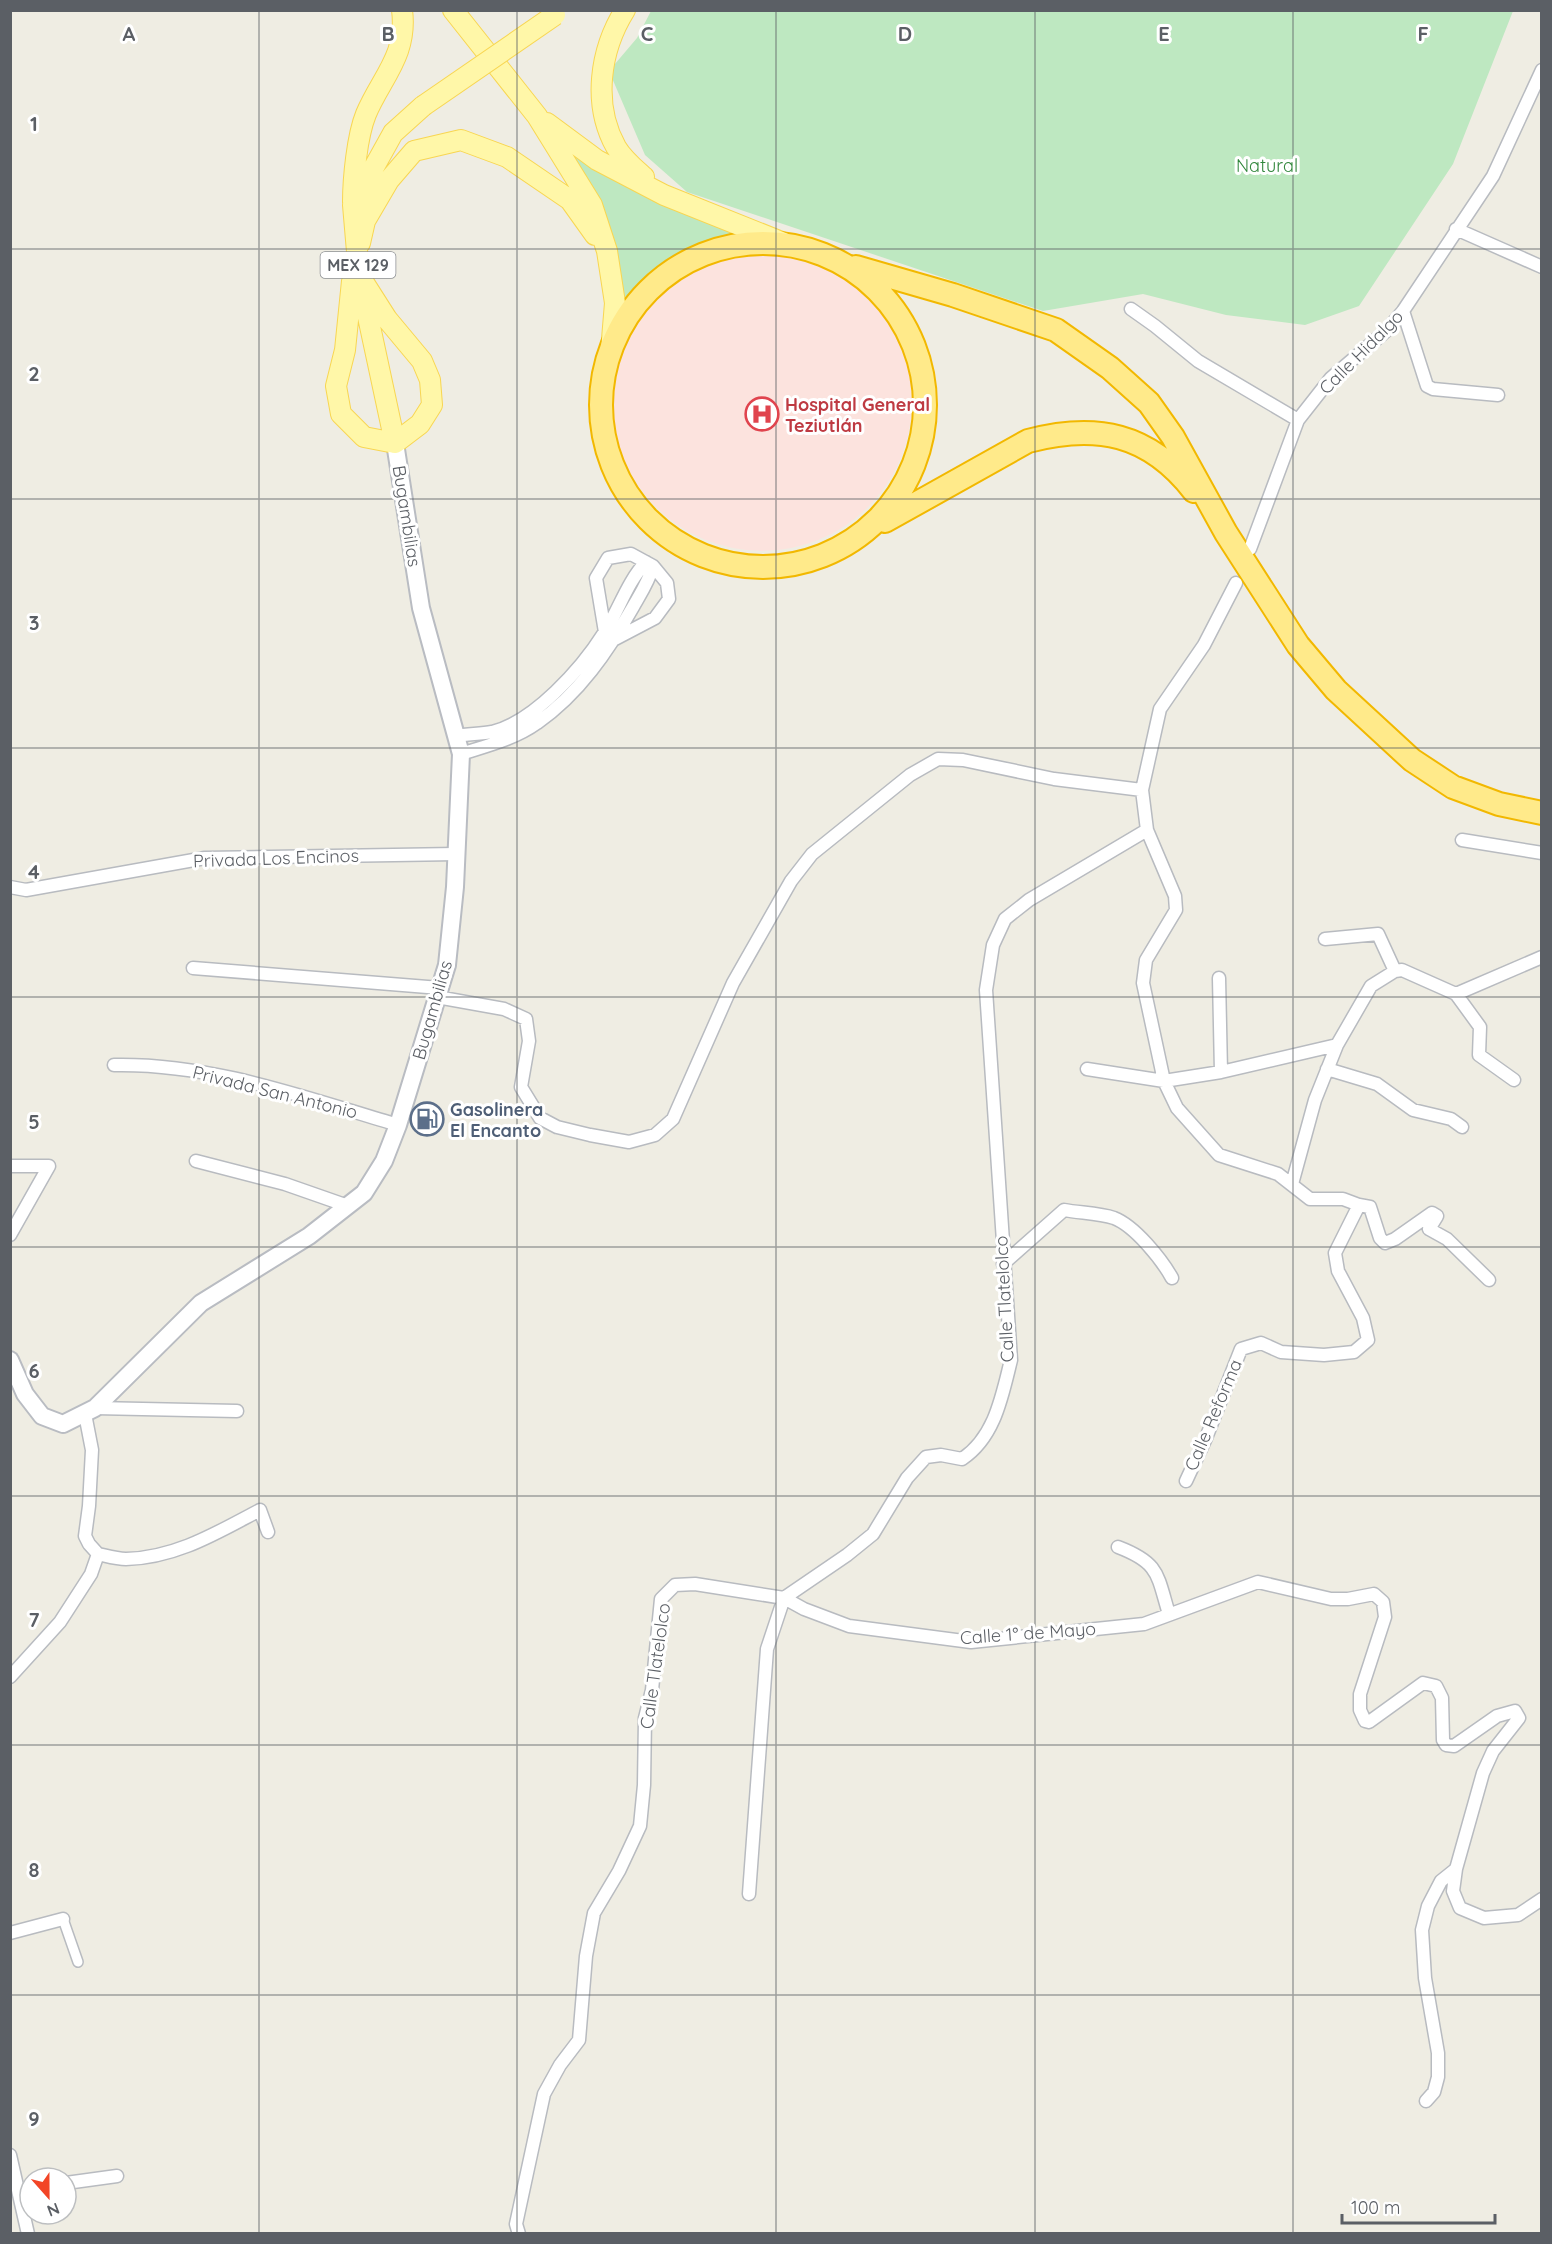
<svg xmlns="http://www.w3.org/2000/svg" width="1552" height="2244" font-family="Quicksand,sans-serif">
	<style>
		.medical { fill: #fce3de }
		.green { fill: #bee8c1 }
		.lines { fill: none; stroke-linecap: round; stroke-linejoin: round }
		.pedestrian-casing { stroke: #b8bbc0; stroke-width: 12 }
		.minor-casing { stroke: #b8bbc0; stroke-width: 15 }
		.secondary-casing { stroke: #b9bcc2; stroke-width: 20 }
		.primary-casing { stroke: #f8d652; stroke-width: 22 }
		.motorway-casing { stroke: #f2b800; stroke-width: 26 }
		.pedestrian { stroke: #fff; stroke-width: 9 }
		.minor { stroke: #fff; stroke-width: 12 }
		.secondary { stroke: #fff; stroke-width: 16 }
		.primary { stroke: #fff7a8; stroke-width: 20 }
		.motorway { stroke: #ffea8a; stroke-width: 22 }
		.primary-bridge-casing { stroke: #f8d652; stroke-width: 22; stroke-linecap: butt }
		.primary-bridge { stroke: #fff7a8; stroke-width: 20 }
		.grid { fill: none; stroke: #5b5f65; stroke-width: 1.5; stroke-opacity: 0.55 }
		.labels { text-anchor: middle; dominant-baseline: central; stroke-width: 6; stroke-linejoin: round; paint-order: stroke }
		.shield { fill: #fff; stroke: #8c8f93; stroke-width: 1.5 }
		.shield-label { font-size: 16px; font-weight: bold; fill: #5b5f65 }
		.park-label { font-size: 18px; fill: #30863b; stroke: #fff }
		.street-label { font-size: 18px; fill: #5b5f65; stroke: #fff }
		.health-label { font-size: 18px; font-weight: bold; fill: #be3a42; stroke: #fff; text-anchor: start }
		.service-label { font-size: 18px; font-weight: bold; fill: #4e5e75; stroke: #fff; text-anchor: start }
		.grid-label { font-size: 20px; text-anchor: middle; font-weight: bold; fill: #5b5f65; stroke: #fff; stroke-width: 6; stroke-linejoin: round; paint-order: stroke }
	</style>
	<rect width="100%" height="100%" fill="#efede3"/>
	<path class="medical" d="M612 401a150 150 0 1 1 300 0a150 150 0 1 1-300 0Z"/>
	<path class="green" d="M651,11H1513L1453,164L1359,306L1305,325L1226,315L1143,294L1043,311L687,192L645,155L609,71L637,38Z
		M569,150L651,200L749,235L695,254L647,288L626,313L609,233Z"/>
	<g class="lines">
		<g class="pedestrian-casing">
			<path id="pedestrian" d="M63,1919L78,1962"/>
		</g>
		<g class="minor-casing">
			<path id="minor" d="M1456,229L1542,267
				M1131,309L1155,326L1198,361L1298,420
				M1403,311L1427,386L1433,389L1498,395
				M1250,549L1298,420L1331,378L1386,331L1403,311L1493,176L1542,70
				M605,632L596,578L608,558L631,554L653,566L667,583L669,599L655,618L615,639
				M456,736C468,734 481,734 492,732C534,722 582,668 604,633C619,610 627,582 646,562
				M461,754C486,746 515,739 537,723C579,694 608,651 633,607C641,593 649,581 653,566
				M1462,840L1542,853
				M10,887L26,890L205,858L456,854
				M1325,939L1378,934L1395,971
				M193,968L440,988
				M1219,978L1221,1072
				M1456,994L1480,1027L1479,1055L1514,1080
				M437,997L504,1009L526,1019L529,1041L521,1087L540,1118L557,1127L590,1135L629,1142L655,1135L673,1119L733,983L791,881L812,854L910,775L938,759L963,760L1054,779L1142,790
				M114,1065C212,1063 306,1098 398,1125
				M1087,1069L1164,1081L1221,1072L1337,1045
				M1327,1069L1377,1084L1413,1110L1451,1119L1462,1127
				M196,1161L285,1184L348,1206
				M10,1166H49L10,1235
				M1292,1184L1315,1100L1337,1045L1371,986L1395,971L1402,970L1456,994L1542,957
				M1359,1205L1370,1207L1380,1238L1385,1243L1395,1239L1432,1213L1437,1216L1429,1229L1447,1239L1489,1280
				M1003,1264L1064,1210C1080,1213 1099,1213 1114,1218C1135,1226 1162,1260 1172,1278
				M95,1408L237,1411
				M85,1414L92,1450L89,1506L85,1536L89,1544L98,1554
				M1186,1481L1206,1438L1241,1349L1261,1343L1281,1352L1324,1355L1354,1352L1368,1340L1363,1318L1338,1271L1335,1253L1359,1205L1343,1199H1310L1278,1174L1219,1155L1177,1108L1164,1081L1143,983L1146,960L1176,910L1175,896L1147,830L1142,790L1160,709L1204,645L1236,583
				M1118,1547C1160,1563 1157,1575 1169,1614
				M98,1554C107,1556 117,1559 126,1559C176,1558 218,1532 260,1510L268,1532
				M784,1598L847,1555L873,1534L907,1478L926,1457L941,1455L962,1459C995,1437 1002,1396 1011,1360L986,990L993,945L1005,919L1029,900L1147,830
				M10,1677L60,1622L91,1574L98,1554
				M749,1894L767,1649L784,1598
				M10,1933L63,1919
				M1426,2101L1434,2092L1438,2077V2053L1425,1978L1422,1930L1428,1906L1441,1881L1456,1869
				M10,2155L28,2234
				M66,2183L117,2176
				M519,2234L516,2224L544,2094L560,2065L579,2040L586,1956L594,1913L619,1871L640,1826L644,1785L645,1718L652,1690L661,1599L675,1585L695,1584L784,1598L804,1609L849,1626L971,1642L1144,1624L1258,1582L1331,1599H1348L1374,1594L1383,1602L1385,1617L1360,1694V1710L1365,1721L1369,1722L1423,1683L1436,1686L1442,1698L1443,1740L1446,1745L1454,1746L1497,1716L1515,1711L1519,1718L1493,1751L1483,1773L1456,1869L1453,1891L1460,1908L1484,1918L1518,1915L1542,1899"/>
		</g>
		<g class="secondary-casing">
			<path id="secondary" d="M10,1360L25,1394L42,1416L63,1424L95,1408L201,1303L309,1236L364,1193L384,1161L398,1125L447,965L455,887L461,754L421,608L395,443"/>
		</g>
		<g class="primary-casing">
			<path id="primary" d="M453,10L537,116L592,205L607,251L615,303L611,351
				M625,10C600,50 592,104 616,147C623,159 634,168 644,177
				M547,123L597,160L664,195L784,243
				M353,202C353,179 357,136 366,114C381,78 408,55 402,10
				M360,243L365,221L389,180L414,151L461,140L507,157L570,200L595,235
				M359,275L387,319L422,361L430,380L432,405L420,424L395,443L364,437L341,414L336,386L345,350L352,281Z
				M395,443L359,275L353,205L393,133L423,106"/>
		</g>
		<g class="motorway-casing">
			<path id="motorway" d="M601 405a162 162 0 1 1 324 0a162 162 0 1 1-324 0Z
				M856,267L953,295L1056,330L1110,368L1149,403L1173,437L1226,533L1298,645L1336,690L1412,760L1453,787L1499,804L1542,813
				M885,521L1028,441C1096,423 1149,433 1194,491"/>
		</g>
		<use href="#pedestrian" class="pedestrian"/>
		<use href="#minor" class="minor"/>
		<use href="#secondary" class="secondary"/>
		<use href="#primary" class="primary"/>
		<use href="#motorway" class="motorway"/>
		<g class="primary-bridge-casing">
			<path id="primary-bridge" d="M423,106L555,15"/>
		</g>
		<use href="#primary-bridge" class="primary-bridge"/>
	</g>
	<path class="grid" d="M259,10V2234M517,10V2234M776,10V2234M1035,10V2234M1293,10V2234M10,249H1542M10,499H1542M10,748H1542M10,997H1542M10,1247H1542M10,1496H1542M10,1745H1542M10,1995H1542"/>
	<defs>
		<g id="hospital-ring" transform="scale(1.725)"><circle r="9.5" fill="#fff" stroke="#e0444e" stroke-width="1.5"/><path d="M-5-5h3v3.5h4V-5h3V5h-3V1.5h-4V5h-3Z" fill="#e0444e"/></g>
		<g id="fuel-ring" transform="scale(1.725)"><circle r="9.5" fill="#fff" stroke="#5c6f8a" stroke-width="1.5"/><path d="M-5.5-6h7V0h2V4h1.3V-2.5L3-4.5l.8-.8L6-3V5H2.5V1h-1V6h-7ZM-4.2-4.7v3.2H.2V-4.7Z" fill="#5c6f8a"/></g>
	</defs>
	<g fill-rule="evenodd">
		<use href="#hospital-ring" x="762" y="414"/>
		<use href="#fuel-ring" x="427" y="1119"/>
	</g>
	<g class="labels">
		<rect class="shield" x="320.5" y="252" width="75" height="26" rx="4.5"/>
		<g class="shield-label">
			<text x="358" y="265">MEX 129</text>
		</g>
		<g class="park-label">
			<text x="1267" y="165">Natural</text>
		</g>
		<g class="street-label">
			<text transform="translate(1361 352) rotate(-45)">Calle Hidalgo</text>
			<text transform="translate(407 516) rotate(81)">Bugambilias</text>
			<text transform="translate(276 858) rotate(-2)">Privada Los Encinos</text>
			<text transform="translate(432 1010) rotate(-74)">Bugambilias</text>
			<text transform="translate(275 1092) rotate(14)">Privada San Antonio</text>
			<text transform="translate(1004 1299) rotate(-93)">Calle Tlatelolco</text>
			<text transform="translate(1213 1415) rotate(-67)">Calle Reforma</text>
			<text transform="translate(1028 1633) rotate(-4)">Calle 1° de Mayo</text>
			<text transform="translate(655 1666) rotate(-82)">Calle Tlatelolco</text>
		</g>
		<g class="health-label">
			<text x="785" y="404">Hospital General<tspan x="785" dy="21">Teziutlán</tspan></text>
		</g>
		<g class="service-label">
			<text x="450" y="1109">Gasolinera<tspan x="450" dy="21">El Encanto</tspan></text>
		</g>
	</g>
	<g class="grid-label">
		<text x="129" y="41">A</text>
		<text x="388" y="41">B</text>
		<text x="647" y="41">C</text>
		<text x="905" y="41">D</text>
		<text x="1164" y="41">E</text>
		<text x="1423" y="41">F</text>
		<text x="34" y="131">1</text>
		<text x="34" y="381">2</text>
		<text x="34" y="630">3</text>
		<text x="34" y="879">4</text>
		<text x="34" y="1129">5</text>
		<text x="34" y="1378">6</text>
		<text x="34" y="1627">7</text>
		<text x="34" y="1877">8</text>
		<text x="34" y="2126">9</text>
	</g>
	<rect width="1552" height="2244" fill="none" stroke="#5b5f65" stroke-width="24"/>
	<g transform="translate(48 2196) rotate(159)"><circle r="28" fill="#ffffff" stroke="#bdbfc1" stroke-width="1.5"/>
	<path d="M0-4.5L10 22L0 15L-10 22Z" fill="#f24526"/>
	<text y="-9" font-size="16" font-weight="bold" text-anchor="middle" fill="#5b5f65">N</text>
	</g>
	<path d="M1342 2214v9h153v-9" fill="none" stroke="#5b5f65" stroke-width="3"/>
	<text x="1351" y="2214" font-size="18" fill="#5b5f65" stroke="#ffffff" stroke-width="4.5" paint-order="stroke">100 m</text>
</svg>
